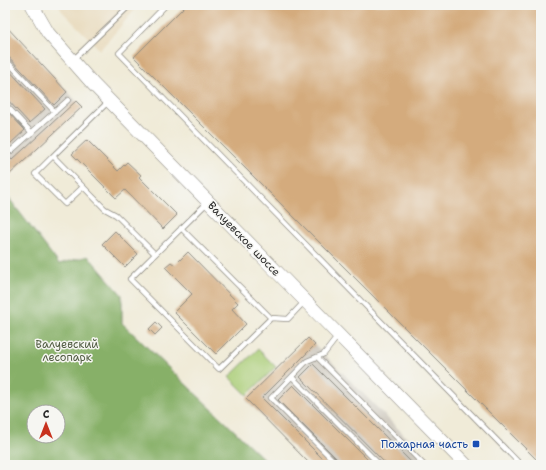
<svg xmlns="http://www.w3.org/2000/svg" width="546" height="470" font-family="'Shantell Sans',sans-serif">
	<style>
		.built { fill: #e8d9ba }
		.industrial { fill: #c9c3b8 }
		.green { fill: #aacd77; stroke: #6a7c51 }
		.forest { fill: #87b068; stroke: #596e4a; fill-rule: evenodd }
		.building { fill: #d4ab7d }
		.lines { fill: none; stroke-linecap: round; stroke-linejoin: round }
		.service-casing { stroke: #8e8b82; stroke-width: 6 }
		.secondary-casing { stroke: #8e8b82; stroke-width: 14 }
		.service { stroke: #fff; stroke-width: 4.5 }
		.secondary { stroke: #fff; stroke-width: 13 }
		.transit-dot { fill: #1a4fb4; stroke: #f6f6f2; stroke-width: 1.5 }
		.labels { text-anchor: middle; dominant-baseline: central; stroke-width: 3; stroke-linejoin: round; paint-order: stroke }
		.street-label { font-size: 11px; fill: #2b2b2b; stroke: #f6f6f2 }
		.park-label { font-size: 11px; fill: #515c42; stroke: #f6f6f2 }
		.transit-label { font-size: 11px; fill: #164399; stroke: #f6f6f2; text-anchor: end }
	</style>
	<rect width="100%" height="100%" fill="#f6f6f2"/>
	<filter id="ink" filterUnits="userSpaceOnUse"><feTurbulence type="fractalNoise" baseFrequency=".025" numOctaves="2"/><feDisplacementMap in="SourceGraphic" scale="8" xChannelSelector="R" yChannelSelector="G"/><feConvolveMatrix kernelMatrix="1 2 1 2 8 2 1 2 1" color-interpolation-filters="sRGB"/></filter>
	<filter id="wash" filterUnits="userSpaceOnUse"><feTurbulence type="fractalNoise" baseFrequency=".012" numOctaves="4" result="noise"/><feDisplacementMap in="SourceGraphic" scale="16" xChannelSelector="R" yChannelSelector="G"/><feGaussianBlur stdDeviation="0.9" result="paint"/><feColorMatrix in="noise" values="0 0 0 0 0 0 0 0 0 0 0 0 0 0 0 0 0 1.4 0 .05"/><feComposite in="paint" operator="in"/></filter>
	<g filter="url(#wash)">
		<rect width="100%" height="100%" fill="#f0ebd8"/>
		<path class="built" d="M59,5H139L100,50L61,10Z"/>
		<path class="industrial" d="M5,25L82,107L5,173Z
			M308,338L434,465H311L246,400Z"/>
		<path class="green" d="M258,349L276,367L247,395L229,377Z"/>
		<path class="forest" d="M5,193L59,264L88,256L122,295V323L270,465H5ZM34,412H58V436H34Z"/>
		<g id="blocks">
			<path class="building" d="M186,5H541V464L134,57Z
				M5,25L67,92L54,105L5,53Z
				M5,66L45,109L29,123L5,97Z
				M76,101L82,107L8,176L5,173V153L12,160Z
				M5,109L25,130L10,144L5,138Z
				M87,140L118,171L127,162L141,175L139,177L177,215L163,229L125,190L116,198L72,154Z
				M115,231L138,254L125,267L102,244Z
				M188,252L238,303L232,309L246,324L216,354L174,312L192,294L165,267L171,262L175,265Z
				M156,322L162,328L155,335L149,329Z
				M308,338L315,345L262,398L329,465H311L246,399Z
				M313,364L414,465H387L300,377Z
				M293,385L373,465H343L278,400Z"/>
		</g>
	</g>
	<g filter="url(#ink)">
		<use href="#blocks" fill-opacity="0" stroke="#8e8b82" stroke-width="1"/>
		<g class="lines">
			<g class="service-casing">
				<path id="service" d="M166,5L119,53L521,465
					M5,59L55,112
					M73,60L130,5
					M108,102L53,156L105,209L116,215L155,254
					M5,104L32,133
					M5,145L11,151L68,100
					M53,156L35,174L65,204L83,187
					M181,228L271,318L219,369L130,279L208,202
					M271,318L288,319L304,302
					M317,357L424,465
					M292,377L380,465
					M338,465L271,398L307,361L324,354L338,336"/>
			</g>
			<g class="secondary-casing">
				<path id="secondary" d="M32,5L48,33L93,84L466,465"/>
			</g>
			<use href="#service" class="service"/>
			<use href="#secondary" class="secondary"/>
		</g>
	</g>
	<rect class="transit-dot" x="472" y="440" width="8" height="8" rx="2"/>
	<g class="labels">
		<g class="street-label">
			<text transform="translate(244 239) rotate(46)">Валуевское шоссе</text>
		</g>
		<g class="park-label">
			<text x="67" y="344">Валуевский<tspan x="67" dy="13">лесопарк</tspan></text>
		</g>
		<g class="transit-label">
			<text x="468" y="444">Пожарная часть</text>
		</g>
	</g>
	<rect width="546" height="470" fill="none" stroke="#f6f6f2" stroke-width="20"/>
	<g transform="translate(46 424)"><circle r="19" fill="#f6f6f2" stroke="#a5a5a2"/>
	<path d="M0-3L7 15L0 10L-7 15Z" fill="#c8321e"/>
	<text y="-6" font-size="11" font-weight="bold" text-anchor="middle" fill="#2b2b2b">С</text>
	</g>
</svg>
